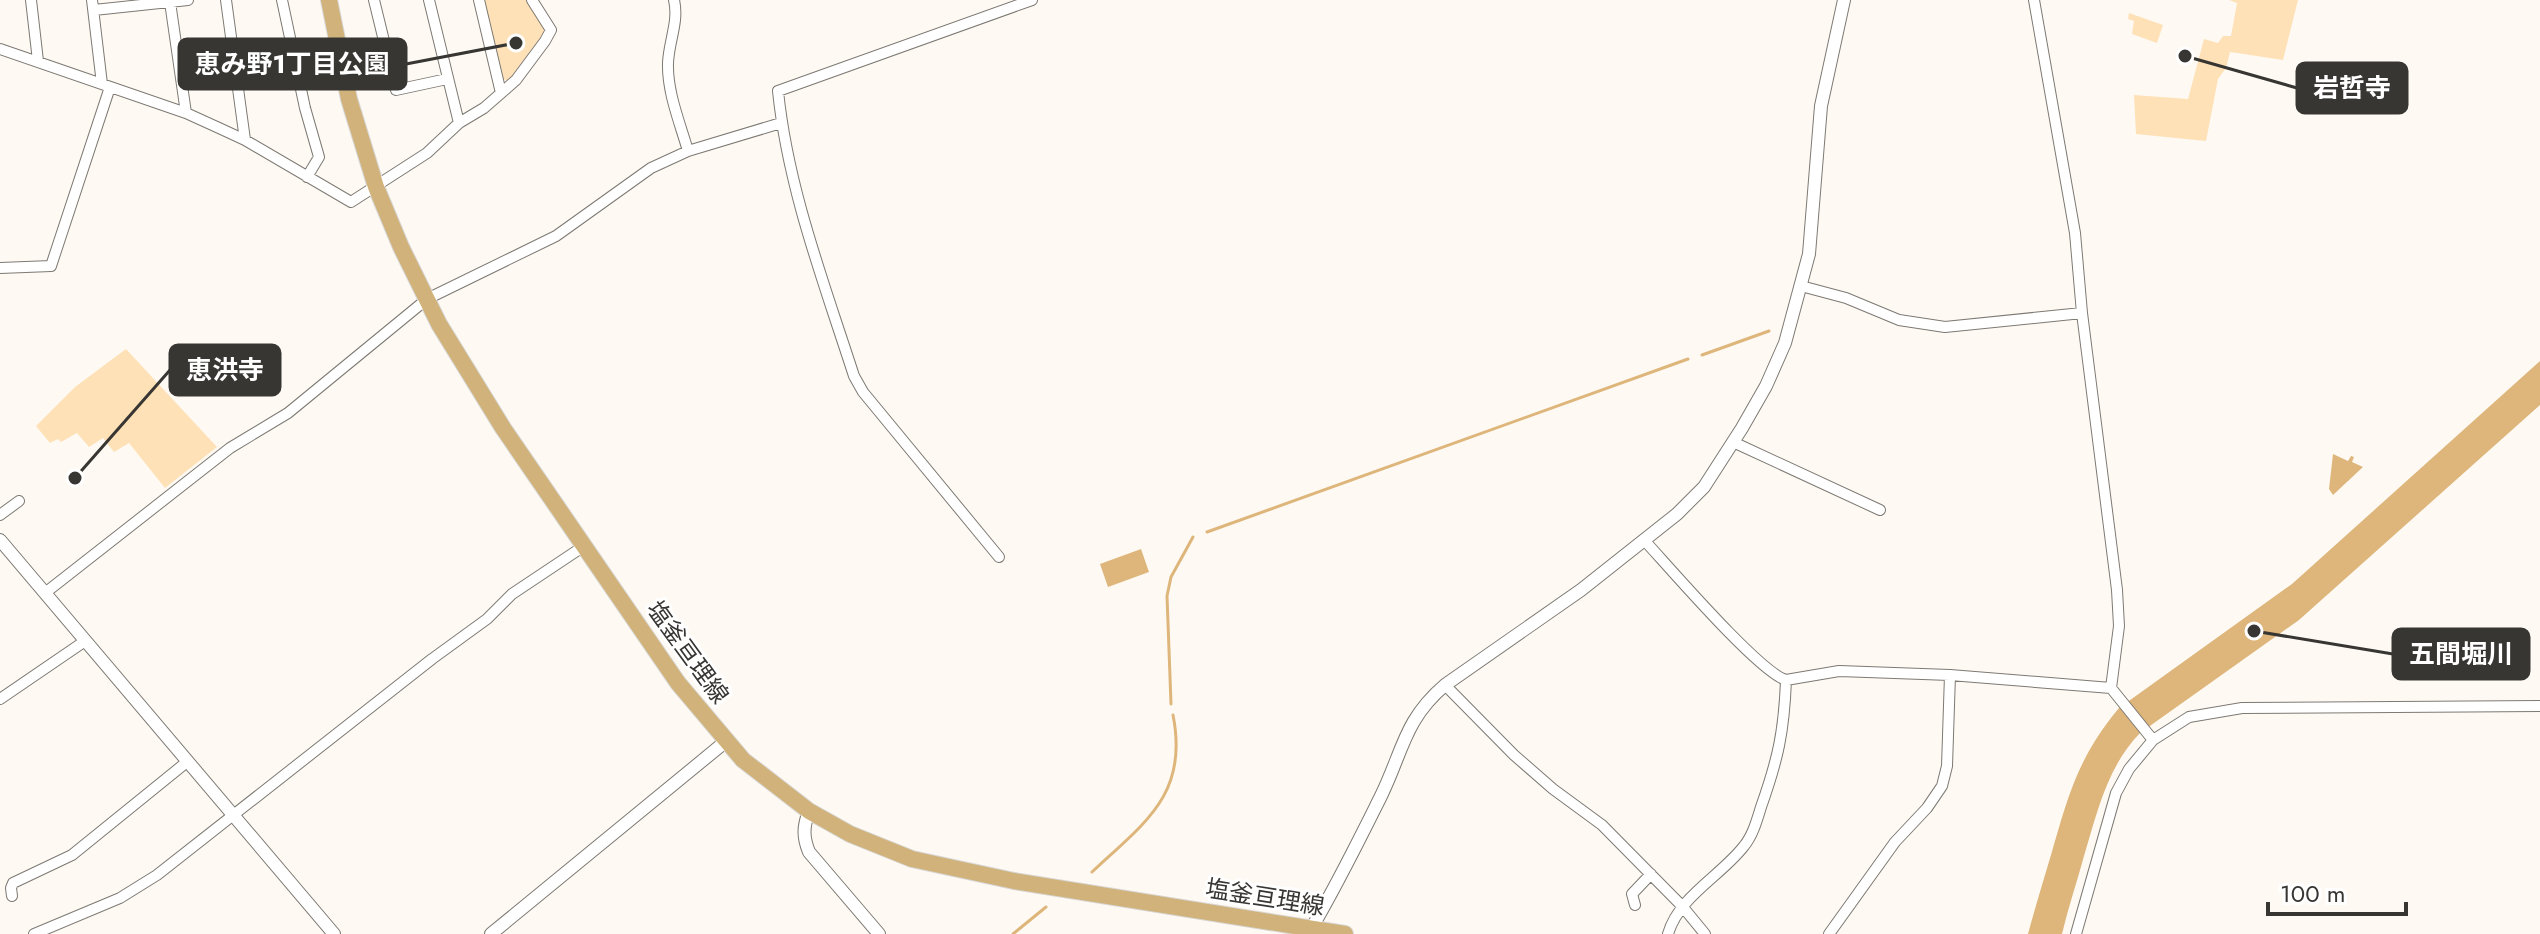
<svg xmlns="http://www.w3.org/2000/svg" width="2540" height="934" font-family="Jost,'Noto Sans JP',sans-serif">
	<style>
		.green { fill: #fee1b7 }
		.water { fill: #deb67b }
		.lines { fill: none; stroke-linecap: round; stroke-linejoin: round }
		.stream { stroke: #deb67b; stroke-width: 3 }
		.minor-casing { stroke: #7d7973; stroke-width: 12 }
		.tertiary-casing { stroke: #7d7973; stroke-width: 14 }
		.primary-casing { stroke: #d7d7d6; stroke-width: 18 }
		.minor { stroke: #fff; stroke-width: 10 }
		.tertiary { stroke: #fff; stroke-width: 12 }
		.primary { stroke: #d1b27a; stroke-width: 16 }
		.labels { text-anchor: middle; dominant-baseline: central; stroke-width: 6; stroke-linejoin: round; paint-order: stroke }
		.street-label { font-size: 24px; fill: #373633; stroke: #fff }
		.leader { fill: none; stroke: #373633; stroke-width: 3 }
		.callout-dot { fill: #373633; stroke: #fff; stroke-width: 3 }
		.callout { fill: #373633; stroke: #373633; stroke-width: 3 }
		.callout-label { font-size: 26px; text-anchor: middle; font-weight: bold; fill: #fff }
	</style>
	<rect width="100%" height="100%" fill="#fefaf3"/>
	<path class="green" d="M483,0H527L545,31L508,81L503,79Z
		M2229,0H2298L2283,60L2230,52L2226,68L2218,79L2206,141L2136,134L2134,95L2188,99L2204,39L2218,43L2223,36H2231L2237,3Z
		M2129,13L2163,25L2157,43L2132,34L2134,21L2128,19Z
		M126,349L217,447L165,488L129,443L114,452L103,438L89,447L77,433L61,442L58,439L50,443L36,426L75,387Z"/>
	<path class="water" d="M2540,361V405L2299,620L2140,733C2107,767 2097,813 2084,856C2077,882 2068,908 2062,934H2028C2035,908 2043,882 2051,855C2068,796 2078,757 2119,708L2292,584Z
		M2333,454L2348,461L2351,456L2354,457L2352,462L2363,467L2333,495L2329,489Z
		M1141,549L1149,572L1108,587L1100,564Z"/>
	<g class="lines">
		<path class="stream" d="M1702,355L1769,331
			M1207,532L1688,359
			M1171,704L1167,596L1171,577L1193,537
			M1092,872C1144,823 1189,795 1173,715
			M1013,934L1046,907"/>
		<g class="minor-casing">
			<path id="minor" d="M31,0L38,61
				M92,0L102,84
				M226,0L245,140
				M282,0L305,108L319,157L307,177
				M374,0L396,90L447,79
				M429,0L459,123
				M479,0L501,93
				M674,0C679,22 669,40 668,63C667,92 680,123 688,151
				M2034,0L2075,233L2082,313L2117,590L2119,626L2111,688
				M170,2L186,113
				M94,10L188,0
				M0,49L186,113L219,128L245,140L351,202L427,153L459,123L484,108L516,80L545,41L551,30L532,0
				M0,268L51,266L110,87
				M1801,286L1846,298L1899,320L1945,327L2082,313
				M1733,442L1880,510
				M0,515L19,501
				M1644,540C1669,567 1759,672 1786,680L1839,671L1950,675
				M999,557L863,392L854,376C824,283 788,189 778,91L1032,0
				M45,593L230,448L288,413L427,299L556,236L651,168L688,151L781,123
				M1445,685L1514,755L1553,789L1602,825L1682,906L1705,934
				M0,699L85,641
				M12,896L11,888L13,883L72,855L188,761
				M1635,905L1632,894L1651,874
				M34,934L120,898L157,875L432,659L487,619L512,594L584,546
				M1668,934C1679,896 1721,876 1744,846C1753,835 1757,820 1761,807C1778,759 1784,732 1786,680
				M1829,934L1895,842L1927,808L1942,786L1947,766L1950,675L2111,688L2153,740
				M2076,934L2116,793L2129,769L2153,740L2189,717L2242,708L2540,706"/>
		</g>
		<g class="tertiary-casing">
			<path id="tertiary" d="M0,540L334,934
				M809,811C803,827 803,837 809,852L879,934
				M491,934L725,742
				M1308,934C1334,891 1358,842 1381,796C1403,751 1404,720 1445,685L1581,590L1677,514L1704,487L1742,428L1766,386L1785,343L1809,254L1821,106L1844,0"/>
		</g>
		<g class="primary-casing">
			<path id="primary" d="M329,0L349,99L376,187L401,247L439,324L503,428L678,683L743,760L809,811L850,834L912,859L1014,881L1345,934"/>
		</g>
		<use href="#minor" class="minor"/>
		<use href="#tertiary" class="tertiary"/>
		<use href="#primary" class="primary"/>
	</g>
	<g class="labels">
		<g class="street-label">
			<text transform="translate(688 652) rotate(54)">塩釜亘理線</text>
			<text transform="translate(1265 897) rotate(9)">塩釜亘理線</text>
		</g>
	</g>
	<path class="leader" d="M516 43L406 64M2185 56L2297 88M75 478L170 370M2254 631L2393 654"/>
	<g class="callout-dot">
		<circle cx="516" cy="43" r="8"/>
		<circle cx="2185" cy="56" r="8"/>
		<circle cx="75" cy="478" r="8"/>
		<circle cx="2254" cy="631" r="8"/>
	</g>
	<g class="callout">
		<rect x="179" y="39" width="227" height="50" rx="8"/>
		<rect x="2297" y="63" width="110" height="50" rx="8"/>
		<rect x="170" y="345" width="110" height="50" rx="8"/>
		<rect x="2393" y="629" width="136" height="50" rx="8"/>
	</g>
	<g class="callout-label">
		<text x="292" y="73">恵み野1丁目公園</text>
		<text x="2352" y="97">岩哲寺</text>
		<text x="225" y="379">恵洪寺</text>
		<text x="2461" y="663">五間堀川</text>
	</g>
	<path d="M2268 902v12h138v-12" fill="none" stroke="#373633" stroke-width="4"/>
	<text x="2280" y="902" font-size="24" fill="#373633" stroke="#ffffff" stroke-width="6" paint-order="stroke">100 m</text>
</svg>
